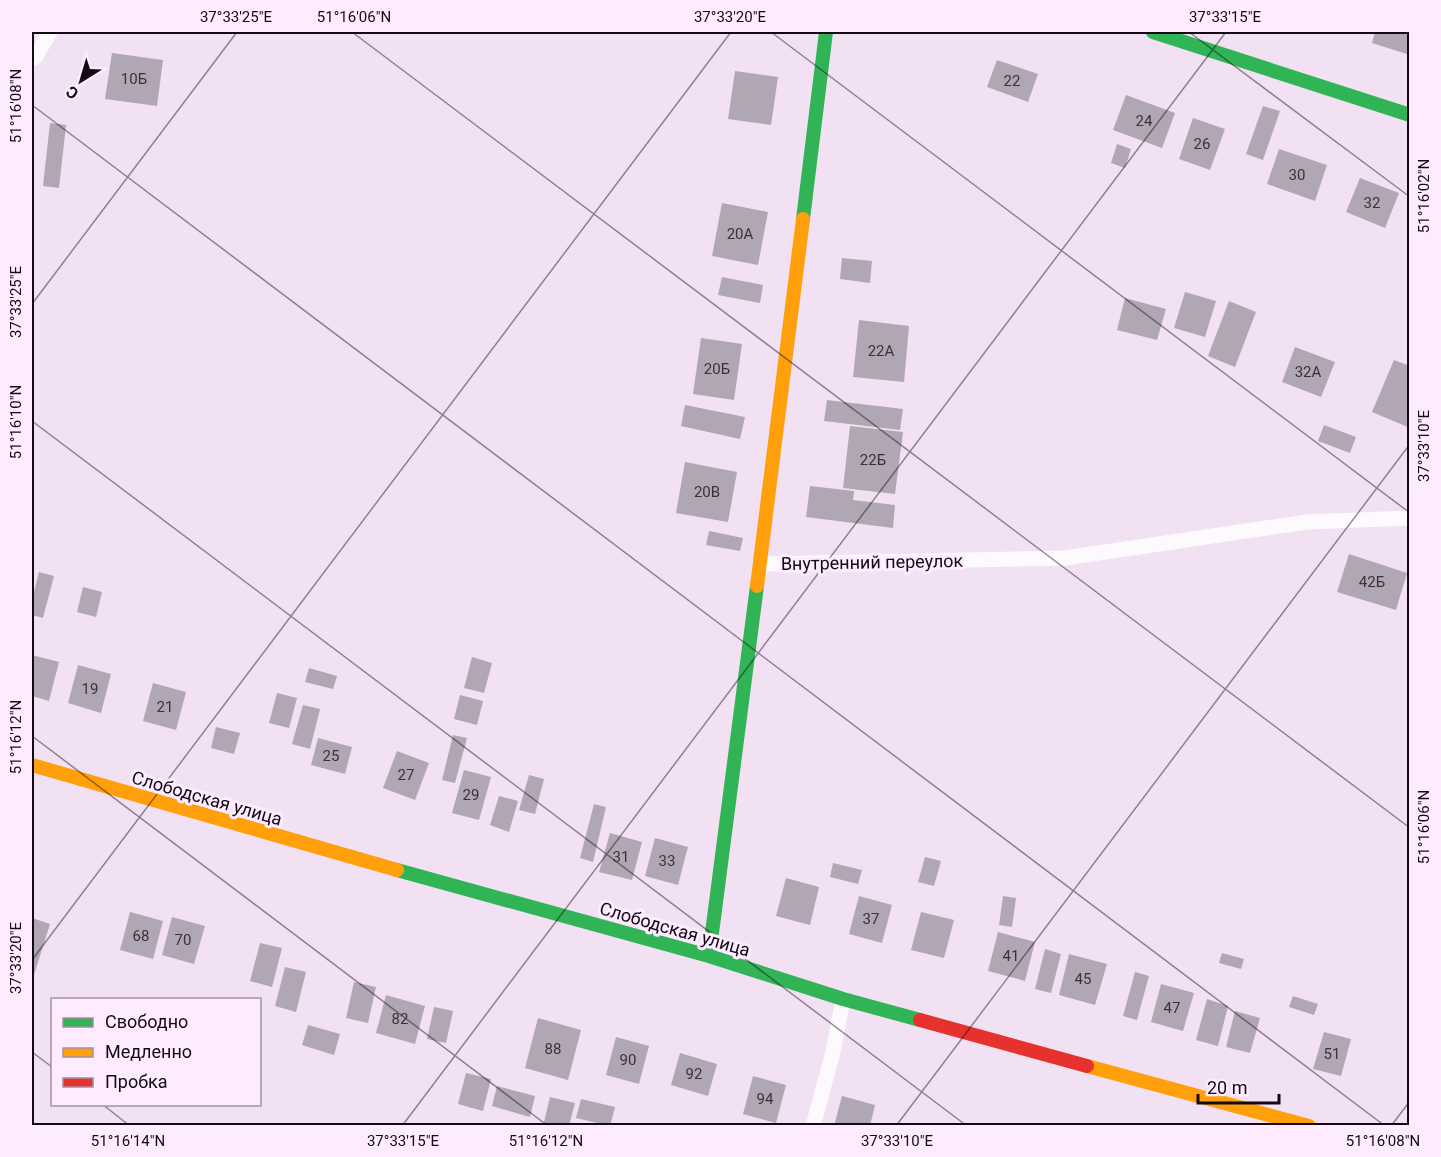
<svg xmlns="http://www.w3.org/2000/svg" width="1441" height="1157" font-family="Roboto,sans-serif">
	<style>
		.building { fill: #b1a6b4 }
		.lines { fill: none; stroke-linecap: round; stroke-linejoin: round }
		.lane { stroke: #fdfafd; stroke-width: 15 }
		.fast { stroke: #30b455; stroke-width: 14 }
		.slow { stroke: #ff9f0a; stroke-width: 14 }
		.jam { stroke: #e5322d; stroke-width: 14 }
		.ticks { fill: none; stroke: #140a15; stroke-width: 1.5; stroke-opacity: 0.45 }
		.labels { text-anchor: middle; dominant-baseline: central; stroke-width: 6; stroke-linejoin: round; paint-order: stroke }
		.number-label { font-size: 15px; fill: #3b313d }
		.street-label { font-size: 18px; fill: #140a15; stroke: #feebff }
		.neatline { fill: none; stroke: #140a15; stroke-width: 2 }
		.ticks-label { font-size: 15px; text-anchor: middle; fill: #140a15 }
	</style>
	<rect width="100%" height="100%" fill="#f2e1f2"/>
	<path class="building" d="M1375,32H1410V55L1372,43Z
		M112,53L163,60L157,106L105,99Z
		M997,60L1038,74L1028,102L987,87Z
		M735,71L778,77L771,125L728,119Z
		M1126,95L1175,113L1162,148L1113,130Z
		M1263,106L1280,111L1263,160L1246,154Z
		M1193,118L1225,129L1210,170L1179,159Z
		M50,123L66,125L59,188L43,186Z
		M1117,144L1131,149L1125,168L1111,163Z
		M1279,149L1327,165L1315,201L1267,184Z
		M1360,178L1399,193L1385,228L1346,212Z
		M722,203L768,212L758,265L712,256Z
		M842,258L872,261L870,283L840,279Z
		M722,277L763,285L760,303L718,295Z
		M1185,292L1216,301L1205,337L1174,328Z
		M1125,298L1166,309L1157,340L1117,330Z
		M1229,301L1256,312L1235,367L1208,356Z
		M859,320L909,326L904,382L853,377Z
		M701,338L742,344L734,400L693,394Z
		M1295,347L1335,362L1321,397L1282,382Z
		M1394,360L1410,366V428L1372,412Z
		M827,400L903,409L900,430L824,421Z
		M685,405L745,417L740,439L681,426Z
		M1324,425L1356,437L1350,453L1318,441Z
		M850,426L903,432L895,494L843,488Z
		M685,462L737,472L728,522L676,513Z
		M810,486L854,491L853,500L895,505L893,528L806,517Z
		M709,531L743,538L740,551L706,545Z
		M1349,554L1407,573L1396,610L1337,592Z
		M39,572L54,576L43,618L32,615V600Z
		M83,587L102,592L96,617L77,612Z
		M32,655L59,662L49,701L32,696Z
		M472,657L492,663L484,693L464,688Z
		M78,665L111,674L101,713L68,703Z
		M309,668L337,676L333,689L305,682Z
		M153,683L186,692L176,730L143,721Z
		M277,693L297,698L289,728L269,723Z
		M460,695L483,701L477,725L454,719Z
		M303,705L320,709L310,749L292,744Z
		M216,727L240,733L234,754L211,748Z
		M453,735L467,738L455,783L442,780Z
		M318,738L352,747L345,774L311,765Z
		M397,751L429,763L415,800L383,788Z
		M464,770L491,777L479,820L452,813Z
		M529,775L544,779L535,814L519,810Z
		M499,796L518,801L509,832L490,825Z
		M594,804L606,807L593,862L580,858Z
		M610,833L642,842L632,880L599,872Z
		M655,838L688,847L678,885L645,876Z
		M925,857L941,861L934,886L918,882Z
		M833,863L862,870L858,884L830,877Z
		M786,878L819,887L810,925L776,916Z
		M859,896L892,905L882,943L849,934Z
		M1003,896L1016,898L1012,927L999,925Z
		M130,912L163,921L153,959L120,950Z
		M921,912L954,920L944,958L911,950Z
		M172,917L205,926L194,964L162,955Z
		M32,918L50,924L34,975L32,974Z
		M998,932L1035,942L1025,981L988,971Z
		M260,943L282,948L272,987L250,981Z
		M1045,949L1061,954L1051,993L1035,989Z
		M1222,953L1244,959L1241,969L1219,963Z
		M1069,954L1107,964L1095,1005L1059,995Z
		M285,967L306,972L296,1012L275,1006Z
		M1135,972L1149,976L1137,1020L1123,1016Z
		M354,982L376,987L368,1023L346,1018Z
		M1161,984L1194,993L1183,1031L1151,1022Z
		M386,995L425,1006L415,1044L376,1033Z
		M1293,996L1318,1004L1314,1015L1289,1007Z
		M1207,999L1228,1006L1218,1046L1196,1040Z
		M434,1007L453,1011L446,1043L427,1039Z
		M1235,1011L1260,1018L1250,1053L1226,1047Z
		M538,1018L581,1030L568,1080L525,1068Z
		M308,1025L340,1034L334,1055L302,1045Z
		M1324,1032L1351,1039L1341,1076L1313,1069Z
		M616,1037L649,1046L639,1084L606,1075Z
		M680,1053L717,1064L708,1096L671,1085Z
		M466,1073L491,1079L483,1111L458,1104Z
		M753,1076L786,1085L776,1123L743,1114Z
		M497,1086L535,1096L530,1117L492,1106Z
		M842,1096L875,1105L870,1126H834Z
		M550,1097L575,1103L569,1126H543Z
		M581,1099L615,1107L610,1126L576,1118Z"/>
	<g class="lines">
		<path class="lane" d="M32,59L36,56L50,32
			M760,564L1065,558L1307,522L1410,518
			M813,1126L833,1052L843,999"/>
		<path class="fast" d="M1153,32L1410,115
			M803,219L826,32
			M397,870L709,956L843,999L920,1020
			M709,956L757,586"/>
		<path class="slow" d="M757,586L803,219
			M32,765L397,870
			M1087,1066L1309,1126"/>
		<path class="jam" d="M920,1020L1087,1066"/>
	</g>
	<path class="ticks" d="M352,32L1410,828M771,32L1410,513M1189,32L1410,197M32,105L1385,1126M32,304L237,32M32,421L967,1126M32,736L548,1126M32,960L731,32M32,1052L52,1067M102,1104L130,1126M402,1126L1226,32M896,1126L1410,444M1391,1126L1410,1101"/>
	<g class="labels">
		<g class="number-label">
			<text x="134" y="79">10Б</text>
			<text x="1012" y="81">22</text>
			<text x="1144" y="121">24</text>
			<text x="1202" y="144">26</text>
			<text x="1297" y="175">30</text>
			<text x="1372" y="203">32</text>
			<text x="740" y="234">20А</text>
			<text x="881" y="351">22А</text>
			<text x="717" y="369">20Б</text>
			<text x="1308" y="372">32А</text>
			<text x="873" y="460">22Б</text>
			<text x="707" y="492">20В</text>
			<text x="1372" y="582">42Б</text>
			<text x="90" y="689">19</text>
			<text x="165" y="707">21</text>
			<text x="331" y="756">25</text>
			<text x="406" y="775">27</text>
			<text x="471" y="795">29</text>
			<text x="621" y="857">31</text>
			<text x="667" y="861">33</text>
			<text x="871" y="919">37</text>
			<text x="141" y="936">68</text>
			<text x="183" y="940">70</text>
			<text x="1011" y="956">41</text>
			<text x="1083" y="979">45</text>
			<text x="1172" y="1008">47</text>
			<text x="400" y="1019">82</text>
			<text x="553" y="1049">88</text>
			<text x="1332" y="1054">51</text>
			<text x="628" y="1060">90</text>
			<text x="694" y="1074">92</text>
			<text x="765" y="1099">94</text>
		</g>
		<g class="street-label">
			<text transform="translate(872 562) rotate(-1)">Внутренний переулок</text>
			<text transform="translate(207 798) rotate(16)">Слободская улица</text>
			<text transform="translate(675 929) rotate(16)">Слободская улица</text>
		</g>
	</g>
	<rect width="1441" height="1157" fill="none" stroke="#feebff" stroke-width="66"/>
	<rect x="51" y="998" width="210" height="108" fill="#feebff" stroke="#a091a1" stroke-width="1.5"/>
	<rect x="63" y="1018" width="30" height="9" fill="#30b455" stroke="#a091a1" stroke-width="1.5"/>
	<text x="105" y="1028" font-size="18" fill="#140a15">Свободно</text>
	<rect x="63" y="1048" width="30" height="9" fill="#ff9f0a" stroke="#a091a1" stroke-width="1.5"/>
	<text x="105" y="1058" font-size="18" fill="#140a15">Медленно</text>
	<rect x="63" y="1078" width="30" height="9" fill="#e5322d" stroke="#a091a1" stroke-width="1.5"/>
	<text x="105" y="1088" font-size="18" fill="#140a15">Пробка</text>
	<g transform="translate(81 81) rotate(217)" stroke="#feebff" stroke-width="4.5" paint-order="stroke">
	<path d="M0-4.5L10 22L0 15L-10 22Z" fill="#140a15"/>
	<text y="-9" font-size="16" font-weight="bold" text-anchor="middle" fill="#140a15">С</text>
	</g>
	<path d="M1198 1094v9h81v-9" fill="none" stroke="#140a15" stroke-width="3"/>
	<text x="1207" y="1094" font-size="18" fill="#140a15" stroke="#feebff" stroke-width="4.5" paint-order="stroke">20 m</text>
	<rect x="33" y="33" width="1375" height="1091" class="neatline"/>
	<g class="ticks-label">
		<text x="236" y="22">37°33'25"E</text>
		<text x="354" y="22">51°16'06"N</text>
		<text x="730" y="22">37°33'20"E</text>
		<text x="1225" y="22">37°33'15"E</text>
		<text transform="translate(16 106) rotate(-90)" y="5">51°16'08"N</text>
		<text transform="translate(1424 196) rotate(-90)" y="5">51°16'02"N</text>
		<text transform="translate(16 302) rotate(-90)" y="5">37°33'25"E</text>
		<text transform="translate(16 422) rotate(-90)" y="5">51°16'10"N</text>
		<text transform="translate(1424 446) rotate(-90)" y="5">37°33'10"E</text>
		<text transform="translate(16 737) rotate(-90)" y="5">51°16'12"N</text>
		<text transform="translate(1424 827) rotate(-90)" y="5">51°16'06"N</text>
		<text transform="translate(16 958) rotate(-90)" y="5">37°33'20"E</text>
		<text x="128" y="1146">51°16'14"N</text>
		<text x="403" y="1146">37°33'15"E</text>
		<text x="546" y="1146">51°16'12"N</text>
		<text x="897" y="1146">37°33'10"E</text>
		<text x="1383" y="1146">51°16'08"N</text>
	</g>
</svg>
